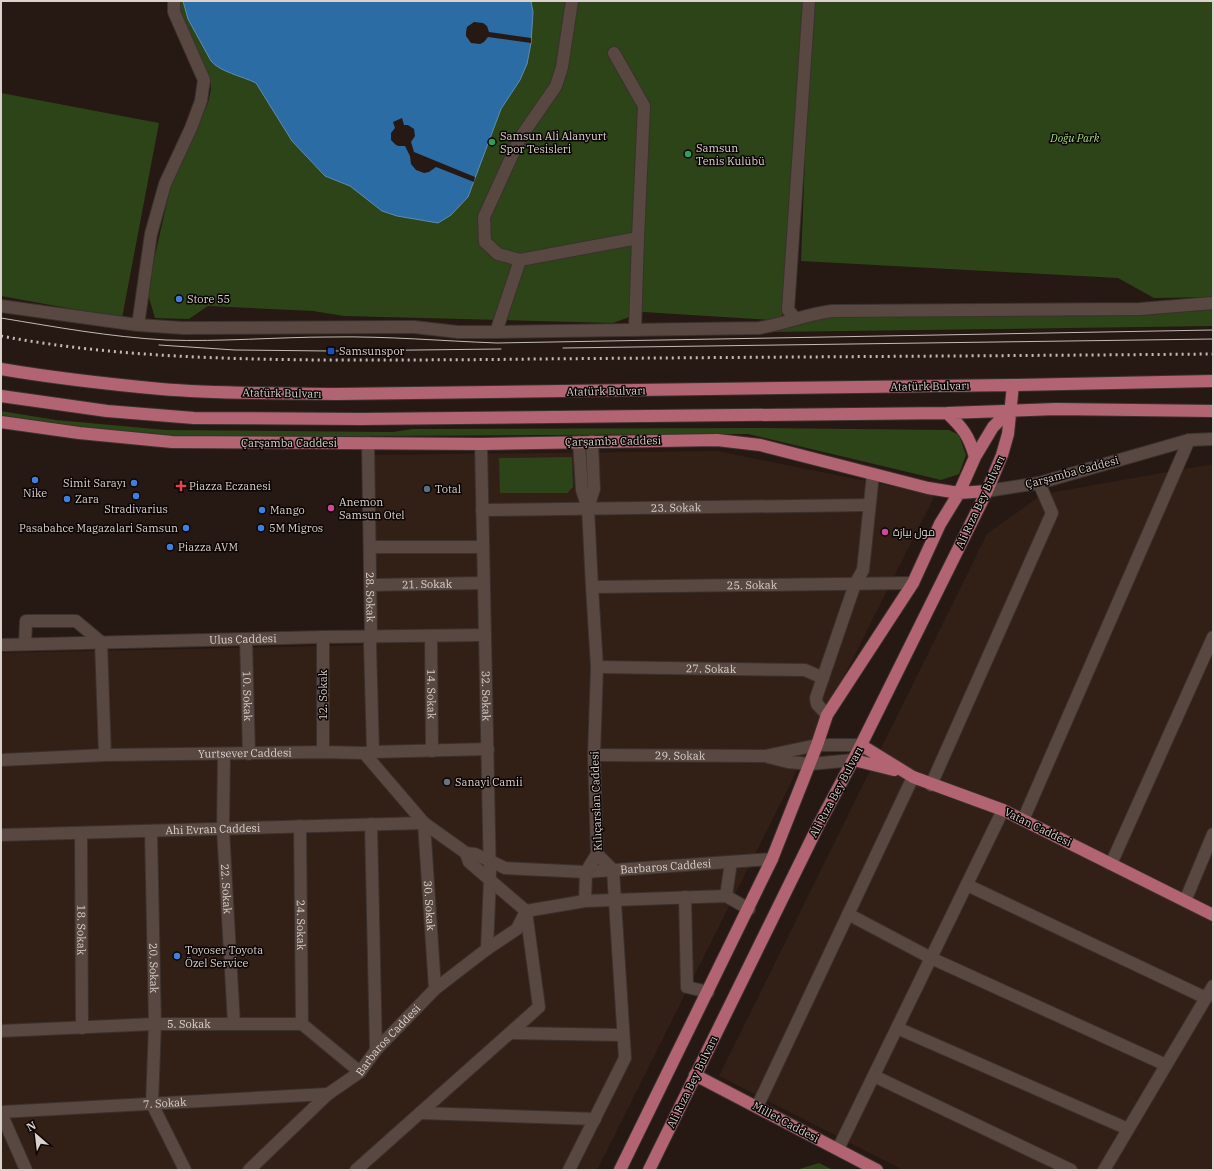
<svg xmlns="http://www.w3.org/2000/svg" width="1214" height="1171" font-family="'IBM Plex Serif',Cairo,serif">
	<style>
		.built { fill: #322017 }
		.green { fill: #2c4418 }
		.water { fill: #2c6ca5; stroke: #608bb1 }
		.pier { fill: #261812 }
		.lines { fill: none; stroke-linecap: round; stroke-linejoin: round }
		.minor-casing { stroke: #3b312e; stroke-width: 14 }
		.major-casing { stroke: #3b312e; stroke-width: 14 }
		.minor { stroke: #584841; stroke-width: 12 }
		.major { stroke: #b26473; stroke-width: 12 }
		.tram { stroke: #c3bab4; stroke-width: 1 }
		.rail { stroke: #c3bab4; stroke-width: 3; stroke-dasharray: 2 4; stroke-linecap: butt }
		.leisure-dot { fill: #2e9e5b; stroke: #0a0504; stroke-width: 1.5 }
		.shop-dot { fill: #3f7fe0; stroke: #0a0504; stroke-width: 1.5 }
		.transit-dot { fill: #1a4fb4; stroke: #0a0504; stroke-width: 1.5 }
		.health-dot { fill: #e0444e; stroke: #0a0504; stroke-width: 1.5 }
		.service-dot { fill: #5c6f8a; stroke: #0a0504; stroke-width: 1.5 }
		.hotel-dot { fill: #d1479c; stroke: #0a0504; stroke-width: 1.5 }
		.worship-dot { fill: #6b7280; stroke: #0a0504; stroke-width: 1.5 }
		.labels { text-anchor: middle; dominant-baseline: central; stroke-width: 3; stroke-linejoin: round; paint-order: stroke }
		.poi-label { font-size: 11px; fill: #dbd2cd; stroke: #0a0504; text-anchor: start }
		.park-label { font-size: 11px; font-style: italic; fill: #a6dd7a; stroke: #0a0504 }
		.street-label { font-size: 11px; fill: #dbd2cd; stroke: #0a0504 }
	</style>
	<rect width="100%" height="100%" fill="#261812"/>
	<path class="built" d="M717,451L935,495L597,1170H1V653L369,645L366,455Z
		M1213,464V1170H903L719,1076L987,534L1043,494Z"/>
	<path class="green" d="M176,1H805L782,316L772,320L643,312L613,323L344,316L313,311L208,306L189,319L155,318L147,291L172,180L208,103L211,89L209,76L176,9Z
		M811,1H1213V297L1154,298L1118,278L801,261Z
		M1,93L159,123L122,318L1,296Z
		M1198,309H1213V326L769,332L781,330L805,322L832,316L1152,315Z
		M1,411L56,420L166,430L393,432L413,429L756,428L949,430L959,435L966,455L959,474L941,480L748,434L168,437L56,424L1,415Z
		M572,457L573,487L567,493H500L499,458Z
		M819,1163L833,1170H796Z"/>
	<path class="water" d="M183,1H531L533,12L531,43L527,64L520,80L501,109L468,197L451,215L438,223L397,216L382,211L350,186L325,176L292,141L256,83C242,76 220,72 211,61L188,19Z"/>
	<path class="pier" d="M474,22L483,23L487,26L489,32L531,38V43L488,37L484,42L480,44L471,43L466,36V32L467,27Z
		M402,118L404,125H408L414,129L415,136L411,142L414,152L475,177L474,182L436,167L429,172L424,173L416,170L411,164L410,156L405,146H399L396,145L391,140V133L395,128L393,122Z"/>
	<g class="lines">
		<g class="minor-casing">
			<g id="minor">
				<path d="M572,1L562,67L556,86L520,138L484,217L485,242L498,254L520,260L638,238"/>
				<path d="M614,53L644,106L638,238L635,330"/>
				<path d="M1,306L138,325L183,328L397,327H414L458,332H496L759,328C785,324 806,314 832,311L1140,309L1213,303"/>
				<path d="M796,319L788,310L809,1"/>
				<path d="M138,325L151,234L165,184L191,128L201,101L204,80L174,12V1"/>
				<path d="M496,332L520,260"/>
				<path d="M579,442L582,490L588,508"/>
				<path id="s1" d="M368,443L371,636L370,645L373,752"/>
				<path id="s2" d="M481,444L490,878L487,949"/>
				<path d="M987,491L1039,483L1189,440L1213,439"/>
				<path id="s3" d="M482,510L869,505"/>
				<path d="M371,547H483"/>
				<path id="s4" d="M371,585L483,583"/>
				<path id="s5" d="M592,587L913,583"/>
				<path id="s6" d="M431,636L432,751"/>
				<path d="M323,637V752"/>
				<path id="s7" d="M246,639L249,754"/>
				<path d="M25,644L26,621H76L101,642L105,755"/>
				<path id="s8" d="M1,645L323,637L485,635"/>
				<path id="s9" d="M597,667L805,670L823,678"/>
				<path d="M827,715L817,704L816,698L855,584L863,570L873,474"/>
				<path id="s10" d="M364,753L424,823L466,853L475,854L505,868L586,872L772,859"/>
				<path id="s11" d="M224,754L223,829L234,1024"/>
				<path id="s12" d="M594,755L765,756L817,745H861"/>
				<path d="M768,757L788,762L810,764L854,760"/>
				<path id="s13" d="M1,760L105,755L323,752L364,753L373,752L488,749"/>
				<path d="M931,785L1052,513L1039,483"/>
				<path d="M1023,820L1189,440"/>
				<path d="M371,824L376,1050"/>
				<path id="s14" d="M300,826L302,1024"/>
				<path id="s15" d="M151,832L155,1024L152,1104L185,1170"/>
				<path id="s16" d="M81,833L82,1028"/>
				<path id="s17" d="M1,835L424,823L435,989"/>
				<path d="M466,853L469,862L526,911L585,901L726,896L749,909"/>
				<path d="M1111,864L1213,637"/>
				<path d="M967,885L1206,998"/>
				<path d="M726,896L731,862"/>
				<path d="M685,897L687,987L708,992"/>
				<path d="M585,901L586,872L597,854"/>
				<path d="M1185,901L1213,834"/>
				<path d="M848,914L931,958L1166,1065"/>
				<path d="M897,1028L1128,1129"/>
				<path id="s18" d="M1,1031L155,1024H302L360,1072"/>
				<path d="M510,1033L623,1035"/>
				<path d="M874,1076L1071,1170"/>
				<path d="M757,1107L913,777"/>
				<path id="s19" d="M1,1112L328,1094"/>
				<path d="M1,1113L26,1170"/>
				<path d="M420,1113L595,1119"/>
				<path d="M838,1149L1003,810"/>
				<path id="s20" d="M249,1170L328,1094L360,1072L376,1050L435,989L487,949L517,929L526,911"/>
				<path d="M356,1170L539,1007L526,911"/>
				<path d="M569,1170L625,1058L613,870L597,854L594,755L597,667L592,587L588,508L594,489L592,441"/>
				<path d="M1104,1170L1213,986"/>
			</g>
		</g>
		<g class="major-casing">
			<path id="major" d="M1,369C54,378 107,384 161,389C219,394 278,393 337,394L1013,385L1213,381
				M1,396L107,411L194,418L361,419L947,413L1056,409L1213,411
				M947,413C963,428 969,436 975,457
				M1,422L79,433L172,442L481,444L717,440L760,445L928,488L959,493L987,491
				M861,745L913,777L1003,810L1213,915
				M854,760L894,770
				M695,1075L877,1170
				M620,1170L772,859L817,745L827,715L913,583L940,524L959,493L975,457L993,427L1010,410
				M649,1170L818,826L859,749L987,491L1002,455L1008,434L1013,385"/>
		</g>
		<use href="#minor" class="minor"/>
		<use href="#major" class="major"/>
		<path class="tram" d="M1,318C56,327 110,337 166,340C221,342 276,337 331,337C387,336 442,341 497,343L1213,330
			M159,345L235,350L331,351L501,349
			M563,348L1213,339"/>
		<path class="rail" d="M1,336C107,356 215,359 323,360C394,360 465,360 536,359C762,357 987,356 1213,354"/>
	</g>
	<g class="leisure-dot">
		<circle cx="492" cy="142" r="4"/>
		<circle cx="688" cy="154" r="4"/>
	</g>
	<g class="shop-dot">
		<circle cx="179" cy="299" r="4"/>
		<circle cx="35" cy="480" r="4"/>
		<circle cx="134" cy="483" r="4"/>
		<circle cx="136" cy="496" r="4"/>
		<circle cx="67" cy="499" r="4"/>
		<circle cx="262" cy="510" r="4"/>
		<circle cx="186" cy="528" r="4"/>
		<circle cx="261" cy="528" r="4"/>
		<circle cx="170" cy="547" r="4"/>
		<circle cx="177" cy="956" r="4"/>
	</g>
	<rect class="transit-dot" x="327" y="347" width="8" height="8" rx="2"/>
	<path class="health-dot" d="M179 480h4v4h4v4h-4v4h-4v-4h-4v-4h4z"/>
	<circle class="service-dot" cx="427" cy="489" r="4"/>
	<g class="hotel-dot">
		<circle cx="331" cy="508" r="4"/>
		<circle cx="885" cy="532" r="4"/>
	</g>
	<circle class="worship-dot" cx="447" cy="782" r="4"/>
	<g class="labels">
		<g class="poi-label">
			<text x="500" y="136">Samsun Ali Alanyurt<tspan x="500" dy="13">Spor Tesisleri</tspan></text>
			<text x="696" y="148">Samsun<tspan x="696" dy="13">Tenis Kulübü</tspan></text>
			<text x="187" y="299">Store 55</text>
			<text x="339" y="351">Samsunspor</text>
			<text x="126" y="483" text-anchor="end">Simit Sarayı</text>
			<text x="189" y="486">Piazza Eczanesi</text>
			<text x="435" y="489">Total</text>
			<text x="35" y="493" text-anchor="middle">Nike</text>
			<text x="75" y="499">Zara</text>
			<text x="339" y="502">Anemon<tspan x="339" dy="13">Samsun Otel</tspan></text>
			<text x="136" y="509" text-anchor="middle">Stradivarius</text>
			<text x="270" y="510">Mango</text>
			<text x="178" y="528" text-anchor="end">Pasabahce Magazalari Samsun</text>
			<text x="269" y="528">5M Migros</text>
			<text x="893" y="532">مول بيازة</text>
			<text x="178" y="547">Piazza AVM</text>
			<text x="455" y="782">Sanayi Camii</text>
			<text x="185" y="950">Toyoser Toyota<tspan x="185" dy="13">Özel Service</tspan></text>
		</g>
		<g class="park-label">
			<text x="1075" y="138">Doğu Park</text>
		</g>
		<g class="street-label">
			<text transform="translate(930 386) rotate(-1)">Atatürk Bulvarı</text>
			<text transform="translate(606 391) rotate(-1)">Atatürk Bulvarı</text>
			<text transform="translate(282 393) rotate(1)">Atatürk Bulvarı</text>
			<text transform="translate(613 441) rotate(-1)">Çarşamba Caddesi</text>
			<text x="289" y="443">Çarşamba Caddesi</text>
			<text transform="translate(1072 472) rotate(-15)">Çarşamba Caddesi</text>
			<text transform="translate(980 502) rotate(-65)">Ali Rıza Bey Bulvarı</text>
			<text stroke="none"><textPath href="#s3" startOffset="194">23. Sokak</textPath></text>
			<text stroke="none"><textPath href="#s4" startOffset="56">21. Sokak</textPath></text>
			<text stroke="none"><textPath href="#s5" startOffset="160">25. Sokak</textPath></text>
			<text stroke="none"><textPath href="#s1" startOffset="154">28. Sokak</textPath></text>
			<text stroke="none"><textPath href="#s8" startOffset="242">Ulus Caddesi</textPath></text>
			<text stroke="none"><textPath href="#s9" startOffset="114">27. Sokak</textPath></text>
			<text stroke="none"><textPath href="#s6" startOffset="58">14. Sokak</textPath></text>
			<text transform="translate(323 695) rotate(-90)">12. Sokak</text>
			<text stroke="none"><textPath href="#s7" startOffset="57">10. Sokak</textPath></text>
			<text stroke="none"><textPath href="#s2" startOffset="252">32. Sokak</textPath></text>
			<text stroke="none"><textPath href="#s13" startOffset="244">Yurtsever Caddesi</textPath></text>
			<text stroke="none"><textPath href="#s12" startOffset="86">29. Sokak</textPath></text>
			<text transform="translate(836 792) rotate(-62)">Ali Rıza Bey Bulvarı</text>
			<text transform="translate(596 801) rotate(-92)">Kılıçarslan Caddesi</text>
			<text transform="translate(1038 827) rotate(26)">Vatan Caddesi</text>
			<text stroke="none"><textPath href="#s17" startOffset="212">Ahi Evran Caddesi</textPath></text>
			<text stroke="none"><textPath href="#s10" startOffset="347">Barbaros Caddesi</textPath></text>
			<text stroke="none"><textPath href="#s11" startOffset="135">22. Sokak</textPath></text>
			<text stroke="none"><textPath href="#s17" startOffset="506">30. Sokak</textPath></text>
			<text stroke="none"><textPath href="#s14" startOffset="99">24. Sokak</textPath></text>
			<text stroke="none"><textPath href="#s16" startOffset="97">18. Sokak</textPath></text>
			<text stroke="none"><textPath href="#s15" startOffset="136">20. Sokak</textPath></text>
			<text stroke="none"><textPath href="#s18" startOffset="188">5. Sokak</textPath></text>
			<text stroke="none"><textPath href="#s20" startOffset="191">Barbaros Caddesi</textPath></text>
			<text transform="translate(692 1082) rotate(-64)">Ali Rıza Bey Bulvarı</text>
			<text stroke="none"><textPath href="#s19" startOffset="164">7. Sokak</textPath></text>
			<text transform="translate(786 1122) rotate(28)">Millet Caddesi</text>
		</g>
	</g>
	<rect width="1214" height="1171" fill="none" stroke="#dbd2cd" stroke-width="4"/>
	<g transform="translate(36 1135) rotate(332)" stroke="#0a0504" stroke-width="3" paint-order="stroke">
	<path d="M0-3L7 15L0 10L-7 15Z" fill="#dbd2cd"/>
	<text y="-6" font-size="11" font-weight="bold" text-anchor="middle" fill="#dbd2cd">N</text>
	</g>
</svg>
